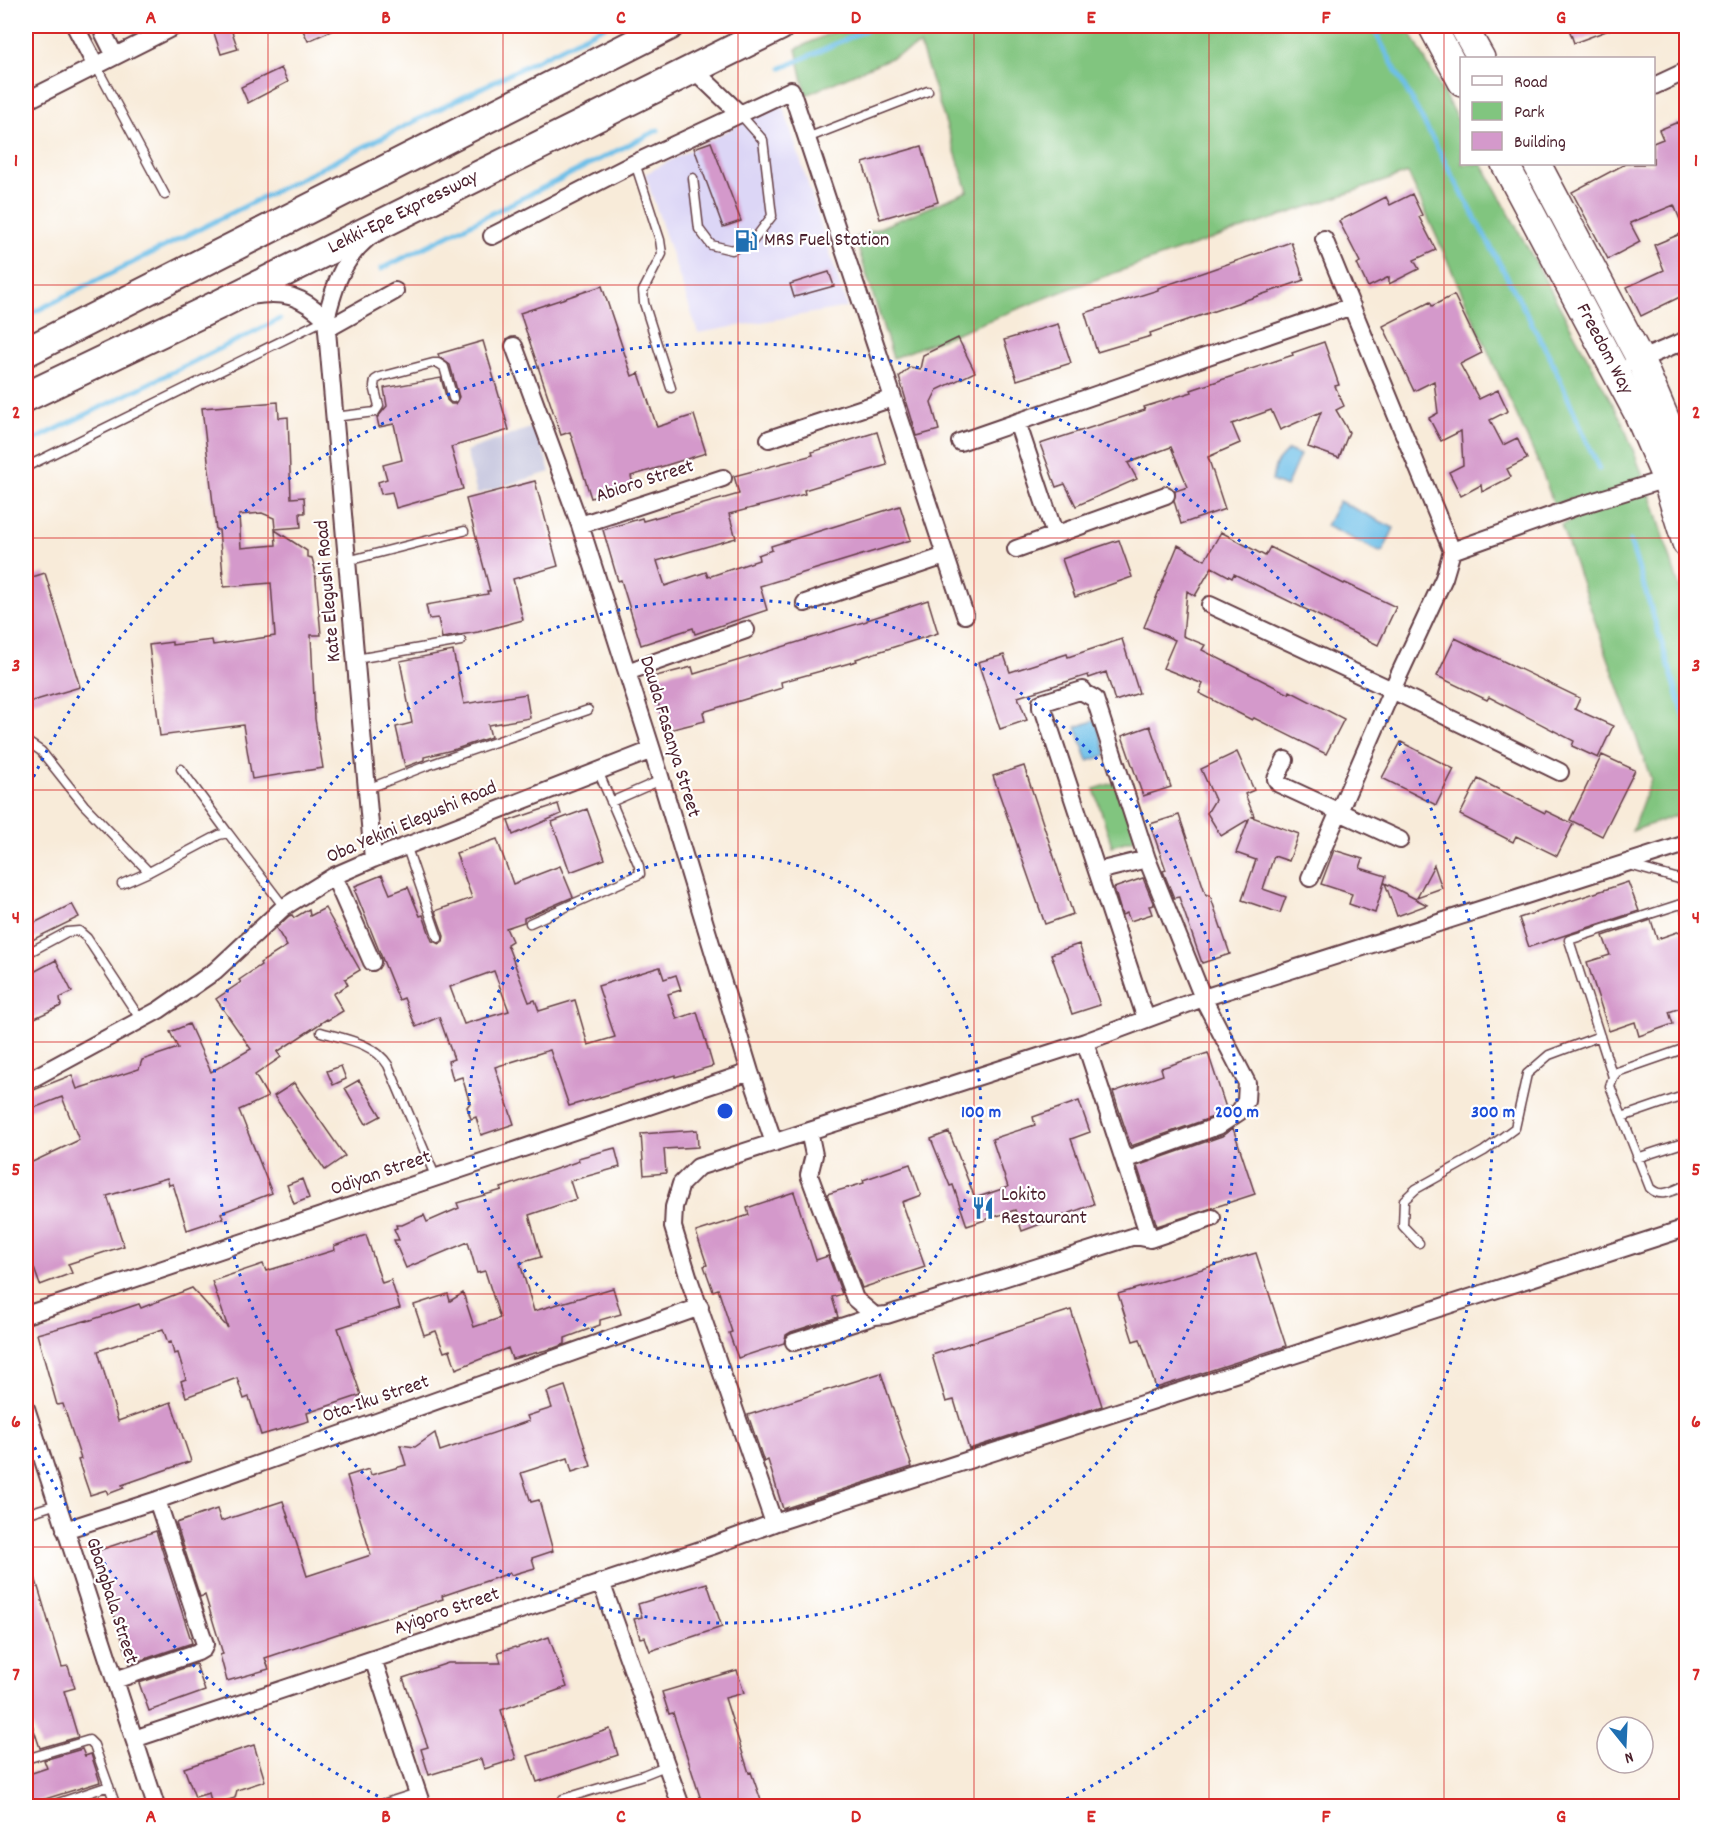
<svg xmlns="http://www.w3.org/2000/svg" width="1712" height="1832" font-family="Dekko,sans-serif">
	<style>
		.built { fill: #dcd6f6 }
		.industrial { fill: #c2c2dc }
		.green { fill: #81c57f; stroke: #667255; stroke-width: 1.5 }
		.water { fill: #6dbfe8; stroke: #5c6f8a; stroke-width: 1.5 }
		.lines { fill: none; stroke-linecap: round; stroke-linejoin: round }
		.stream { stroke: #6dbfe8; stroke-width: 5 }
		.building { fill: #d499cb; fill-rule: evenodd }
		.service-casing { stroke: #643e45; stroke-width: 11 }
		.minor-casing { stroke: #643e45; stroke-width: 20 }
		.primary-casing { stroke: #643e45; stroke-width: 30 }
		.trunk-casing { stroke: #643e45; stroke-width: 32 }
		.service { stroke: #fff; stroke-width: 8 }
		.minor { stroke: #fff; stroke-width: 16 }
		.primary { stroke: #fff; stroke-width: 27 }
		.trunk { stroke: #fff; stroke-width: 28 }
		.grid { fill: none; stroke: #d62828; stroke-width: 1.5; stroke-opacity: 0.55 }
		.ring { fill: none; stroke: #1d4ed8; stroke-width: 3; stroke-dasharray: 3 6 }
		.labels { text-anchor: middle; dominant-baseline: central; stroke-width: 4.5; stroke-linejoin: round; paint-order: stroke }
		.street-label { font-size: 20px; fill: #4a1f2b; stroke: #fff }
		.poi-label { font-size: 20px; fill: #4a1f2b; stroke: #fff; text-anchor: start }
		.centre { fill: #1d4ed8; stroke: #fff; stroke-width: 3 }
		.ring-label { font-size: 18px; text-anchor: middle; font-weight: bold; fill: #1d4ed8; stroke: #fff; stroke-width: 4.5; stroke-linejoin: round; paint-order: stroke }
		.neatline { fill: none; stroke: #d62828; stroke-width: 2 }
		.grid-label { font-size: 20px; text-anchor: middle; font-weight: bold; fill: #d62828 }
	</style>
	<rect width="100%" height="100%" fill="#fff"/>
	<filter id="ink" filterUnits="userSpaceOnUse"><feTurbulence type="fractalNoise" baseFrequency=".0167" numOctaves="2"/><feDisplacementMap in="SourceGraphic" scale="12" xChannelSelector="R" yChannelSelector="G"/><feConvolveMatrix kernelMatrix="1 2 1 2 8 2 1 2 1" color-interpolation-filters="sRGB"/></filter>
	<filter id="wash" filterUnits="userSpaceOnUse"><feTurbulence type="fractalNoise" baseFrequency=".008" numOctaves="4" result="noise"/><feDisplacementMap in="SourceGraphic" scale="24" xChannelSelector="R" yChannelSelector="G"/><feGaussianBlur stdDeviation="1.35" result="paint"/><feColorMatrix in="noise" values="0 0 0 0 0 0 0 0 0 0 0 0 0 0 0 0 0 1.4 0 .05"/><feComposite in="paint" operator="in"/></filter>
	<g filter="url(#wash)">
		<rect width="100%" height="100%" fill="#f8ebd9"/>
		<path class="built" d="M782,102L847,307L698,333L645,174Z"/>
		<path class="industrial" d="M536,426L550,472L477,494L466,451Z"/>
		<path class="green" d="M845,26H1407L1461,126L1462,164H1482L1622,421L1654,505L1686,609V812L1632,831L1651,779L1561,525L1579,517L1572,499L1554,505L1541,469L1408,173L1177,251L1066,290L893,358L855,238L968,191L920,45L806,95L796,49Z
			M1123,780L1141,837L1112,846L1094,789Z"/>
		<path class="water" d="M1288,450L1300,455L1286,487L1272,481C1275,463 1275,463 1288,450Z
			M1339,501L1394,528L1382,553L1326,526Z
			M1096,720L1107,755L1088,761L1076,727Z"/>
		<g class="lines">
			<path class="stream" d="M1372,26L1551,359L1599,469
				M782,68L875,26
				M381,269L658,130
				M26,316L605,26
				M26,444L280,319
				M1630,541L1686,721"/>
		</g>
		<g id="blocks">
			<path class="building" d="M226,26H230L238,49L221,54L213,30Z
				M301,26H342L308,41Z
				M1568,26H1616L1617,27L1574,43Z
				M281,68L288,82L248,103L241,87Z
				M1678,122L1682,131L1686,129V294L1641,316L1627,287L1664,270L1654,245L1685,232L1674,205L1630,223L1640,242L1608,259L1572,192L1625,164H1653V143L1663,139L1659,130Z
				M711,142L741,221L723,227L694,148Z
				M922,146L938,202L880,219L863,163Z
				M1412,194L1422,215L1419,217L1436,250L1414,260L1419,269L1389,284V277L1368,287L1357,264L1360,262L1339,221L1386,197L1390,205Z
				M1291,242L1304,280L1150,333L1151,336L1097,352L1085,313L1158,290V288Z
				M829,272L834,286L794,297L790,284Z
				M602,286L632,376L639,373L657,427L694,415L706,453L631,476L633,485L591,498L570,432L561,435L520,313Z
				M1454,295L1482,353L1460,364L1479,399L1498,390L1508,411L1490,420L1503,445L1517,438L1527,459L1507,469L1511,477L1482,492L1481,485L1461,496L1449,472L1463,465L1461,431L1441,441L1429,418L1438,413L1434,381L1414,391L1383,326L1430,302L1432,306Z
				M1058,324L1071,363L1017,380L1004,340Z
				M958,338L975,372L937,390L931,402L939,430L917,436L899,377L910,367L920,369L923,355Z
				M483,341L509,430L451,447L463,489L396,508L392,492L381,494L378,482L387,479L383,465L402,460L394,424L379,427L377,418L387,406L384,388L441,378L447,400L451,404H455L459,397L450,365L439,357L438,354Z
				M1324,342L1339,385L1335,386L1344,406L1336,410L1349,432L1339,458L1308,447L1321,412L1280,430L1271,410L1232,424L1240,443L1208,457L1225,509L1181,524L1174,501L1175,491L1188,487L1171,447L1128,463L1137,479L1076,506L1065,484L1056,487L1040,444L1145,410L1144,407L1192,392L1191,390L1245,372V371L1293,355L1292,353Z
				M278,402L279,418L288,417L291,498L304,497L305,513H300L301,527L275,529L274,518L262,513L239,515L241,548L276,545L275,530L307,551V557L312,558L315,569L321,635H311L315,719L323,768L252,779L243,725L160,736L149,645L172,642V645L212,640L213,645L275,636L271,583L224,587L219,530H216L202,408Z
				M877,432L887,465L804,490L805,494L729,514L736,538L657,561L665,586L706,572L708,577L759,560L758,555L772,550L771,546L900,506L911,540L760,586L767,610L695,634L693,628L641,645L621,580L618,581L603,530L642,518L643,521L739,494L734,476L813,455L812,452Z
				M535,481L558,566L513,579L523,620L478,632L442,638L438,618L429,619L426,605L488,594L487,591H490L466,499Z
				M1221,532L1265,556L1270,547L1344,584L1345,583L1396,607L1378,645L1234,574L1232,578L1212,567L1195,596L1187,591L1183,636L1205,645L1202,650L1289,694L1290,691L1344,719L1326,754L1254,718L1252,720L1199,693L1203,684L1163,668L1175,640L1144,627L1178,545L1205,560Z
				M1119,540L1132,577L1075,597L1062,559Z
				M45,573L80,687L26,703V579Z
				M928,600L938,633L856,659L857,661L781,682L782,688L703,712L705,721L665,731L652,677L692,667L694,674L867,621V620Z
				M1455,638L1580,698L1575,709L1613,726L1598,758L1572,746L1574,741L1489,697L1487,700L1437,676Z
				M1122,639L1139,693L1115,701L1106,672L1089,678L1088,675L1018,697L1027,720L1000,729L978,662L1004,655L1010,672L1067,654L1068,657Z
				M453,651L464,704L526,694L530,718L488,725L491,737L456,749L424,757V760L405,767L396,727L412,723L400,661Z
				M1150,726L1171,787L1143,796L1122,736Z
				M1401,742L1454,769L1436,805L1382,778Z
				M1237,752L1254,790L1245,794L1254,816L1252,817L1299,834L1289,861L1274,856L1263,889L1286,897L1280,913L1242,900L1256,860L1236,853L1249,819L1221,836L1207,813L1215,800L1201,769Z
				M1602,755L1635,770L1602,836L1570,820Z
				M1024,766L1073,914L1045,924L993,776Z
				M1478,779L1545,813L1546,811L1573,824L1557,856L1516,836L1513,842L1460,815Z
				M558,804L561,814L513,835L508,821Z
				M587,809L605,859L570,872L552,822Z
				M1179,815L1206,895H1210L1230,954L1202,963L1179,897L1174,898L1163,871L1166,870L1150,824Z
				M497,839L513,884L560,866L573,897L524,918V922L506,928L512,941L507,944L529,1002L535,1000L539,1011L575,1000L588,1045L615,1037L598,986L660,967L664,979L676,975L681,990L668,994L677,1019L697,1012L713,1066L675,1077V1075L569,1106L550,1050L495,1067L514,1124L481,1135L476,1117L471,1119L467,1107L470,1103L462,1077L453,1080L448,1061L454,1059L439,1017L416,1027L404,998L399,1000L355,891L357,890L355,886L382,875L390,894L408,887L420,916L423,915L432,941L440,944L443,942L444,936L435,911L472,898L456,853ZM494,971L509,1011L464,1024L450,987Z
				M1334,850L1363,859L1360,868L1386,876L1375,913L1349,904L1352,894L1321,884Z
				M1434,865L1442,888L1417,897Z
				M1143,878L1154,905L1149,906L1152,914L1130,921L1127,913L1122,915L1114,888Z
				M1628,882L1639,911L1529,947L1519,918Z
				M1385,883L1427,905L1397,916Z
				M72,904L79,917L26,943V927Z
				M325,908L360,970L345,979L348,985L333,994L343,1011L328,1020L327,1019L277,1052L281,1057L255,1075L268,1097L239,1110L272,1193L221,1213L223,1218L187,1230L173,1184L169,1185L167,1178L107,1196L124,1246L68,1264L72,1273L40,1285L26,1246V1165L79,1140L62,1097L26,1111V1093L72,1075L77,1089L139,1069L142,1060L178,1048L170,1032L189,1024L211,1072L251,1049L216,999L241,982L239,980L261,965L260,963L287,946L276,928L289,916L292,915L294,918L309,909L310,916Z
				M1651,920L1657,939L1686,929V1006L1669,1012L1673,1024L1639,1036L1635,1022L1609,1031L1587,962L1610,955L1603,936Z
				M1079,944L1100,1005L1072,1014L1051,954Z
				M56,960L72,992L60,998L61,1006L26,1022V976Z
				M1208,1053L1226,1108L1213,1117L1131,1146L1113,1092L1163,1075L1161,1068Z
				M341,1066L346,1079L333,1085L327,1071Z
				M359,1080L381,1116L366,1124L345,1088Z
				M294,1083L345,1156L325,1170L274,1096Z
				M1079,1101L1090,1132L1071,1139L1094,1204L1022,1231L1015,1210L967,1226L953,1185L950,1186L931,1139L949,1132L975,1198L1008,1187L992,1139L1035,1125L1033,1117Z
				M1233,1128L1255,1194L1157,1226L1137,1166L1222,1136Z
				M697,1130L698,1147L664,1149L666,1173L644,1175L641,1134Z
				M615,1148L620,1167L570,1181L576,1199L529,1215L541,1257L520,1263L534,1311L613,1288L621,1314L600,1320V1325L565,1338V1344L554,1348L512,1359L508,1348L456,1369L450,1350L444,1352L436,1331L424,1335L414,1305L448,1294L450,1301L463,1293L474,1327L500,1318L485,1271L477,1273L468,1242L406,1268L394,1240H399L394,1229L397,1228L396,1225H402L424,1215L427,1222L459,1208L457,1203L502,1190L501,1188L579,1161L578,1158Z
				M910,1164L921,1195L902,1202L925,1267L862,1288L827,1194L864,1183L863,1180Z
				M302,1179L309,1198L294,1204L287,1185Z
				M794,1192L816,1260L828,1256L842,1294L832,1297L838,1317L791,1332L786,1335L784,1343L738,1358L729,1333L732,1332L718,1289L713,1291L704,1266L707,1265L696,1232L749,1215L747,1208Z
				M366,1235L382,1283L391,1280L400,1308L338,1328L361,1395L307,1413L309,1421L261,1435L249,1397L244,1399L237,1378L186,1397L181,1381L186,1379L178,1353L174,1354L171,1342L168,1343L163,1329L98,1351L118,1421L171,1402L191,1461L122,1485L124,1488L108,1494L106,1490L90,1495L78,1460L81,1459L63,1404L57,1405L37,1334L88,1320V1321L139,1304L141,1308L192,1288L228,1328L212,1281L263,1264L266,1271L335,1250L334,1246Z
				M1256,1253L1286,1346L1156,1388L1140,1339L1133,1341L1118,1294Z
				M1071,1310L1102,1406L969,1449L954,1400L946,1402L932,1355Z
				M881,1373L912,1467L783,1509L768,1460L764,1462L748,1415Z
				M565,1386L591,1466L572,1472L568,1458L521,1473L531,1502L539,1500L553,1551L532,1558L535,1568L511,1575L510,1573L442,1596L443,1599L265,1658L269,1669L227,1681L220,1655L223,1654L205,1595L200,1597L176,1523L217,1509L221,1521L283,1501L307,1576L371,1555L347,1476L369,1469L371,1475L406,1465L400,1445L415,1447L435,1433L440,1451L529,1421L527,1416L552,1408L547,1392Z
				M156,1531L192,1643L130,1664L94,1552Z
				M26,1557H29L62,1667L68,1666L75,1688L64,1691L78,1737L40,1748L32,1724L26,1727Z
				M707,1583L722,1627L650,1651L645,1637L640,1638L634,1619L642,1617L638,1604Z
				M549,1637L567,1687L501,1710L516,1759L484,1769L481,1759L429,1775L421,1749L428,1747L403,1678L448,1663H501L498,1652L515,1647L516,1648Z
				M196,1664L205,1691L149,1711L139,1683Z
				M737,1670L744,1693L725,1698L749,1773L751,1772L763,1806H703L673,1713L669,1714L662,1692Z
				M610,1729L618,1755L537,1782L528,1756Z
				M254,1745L265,1781L237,1790L235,1798L212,1805L209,1793L195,1797L184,1768Z
				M82,1749L85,1756L91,1754L100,1782L26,1805V1775L47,1768L44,1760Z"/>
		</g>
	</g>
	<g filter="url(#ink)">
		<use href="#blocks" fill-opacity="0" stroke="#643e45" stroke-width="1.5"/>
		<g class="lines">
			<g class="service-casing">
				<path id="service" d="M96,66L165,195
					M807,138L928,91
					M635,163L660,240L662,254L643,291L644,303L671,388
					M693,178L699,229L711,245L732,250L753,241L772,216L763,140L740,114
					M334,417L375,412L379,406L374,386L375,380L380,377L433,363H438L444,367L453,398
					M26,467L326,319
					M347,561L464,531
					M356,659L461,641
					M26,741L41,751L84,805L149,872
					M181,769L228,833
					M367,789L426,766L588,710
					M611,802L661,780
					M406,845L438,938
					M1629,865L1686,881
					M122,884L149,872L219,835L228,833L284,907
					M530,923L640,874L639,866L598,771
					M26,954L67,932L79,931L87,938L141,1020
					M321,1032C345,1039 374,1043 388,1065L436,1178
					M1686,1048L1617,1072L1613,1077L1610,1086L1650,1188C1661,1199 1674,1190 1686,1185
					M1613,1077L1569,940L1684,903L1686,912
					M1622,1117L1686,1095
					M1637,1158L1686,1142
					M1419,1243L1403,1226L1404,1200L1416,1189L1484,1151L1515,1128L1527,1074L1549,1055L1600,1036
					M26,1514L57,1504
					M26,1759L89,1740L94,1745L116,1806
					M563,1799L643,1775L668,1765
					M49,1806L109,1786
					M376,1806L417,1793"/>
			</g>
			<g class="minor-casing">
				<path id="minor" d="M75,26L96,66
					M100,26L115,56
					M694,70L740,114L791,90L965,615
					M1654,86L1686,71
					M26,101L175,26
					M492,236L635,163L740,114
					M368,238C342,259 334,288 326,319L373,859
					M251,296C284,290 302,296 326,319
					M327,329L395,291
					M514,346L580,525L652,750L750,1072L774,1143
					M1632,363L1686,340
					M1017,422L1055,535
					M769,439L893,398
					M960,442L1352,306
					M580,525L723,478
					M1016,549L1166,495
					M1452,551L1575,507L1666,479
					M805,603L945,556
					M1210,605L1392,690L1560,772
					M627,672L746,630
					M1285,760L1276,779L1279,784L1400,840
					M1098,871L1147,859
					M334,876L372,962
					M1310,878L1392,690L1444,578L1452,551L1324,239
					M1085,1042L1150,1239
					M26,1082L159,1010L215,971L284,907L334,876L373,859L652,750
					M809,1131L814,1155L809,1175L855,1299L875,1316
					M1124,1160L1218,1126L1239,1112L1246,1101L1247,1083L1203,998L1147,859L1095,699L1081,691L1083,690L1041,703V708L1044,711L1146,1019
					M26,1315L750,1072
					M794,1342L875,1316L887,1315L1135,1236L1150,1239L1212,1218
					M26,1408L156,1806
					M774,1523L689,1279L673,1227L674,1207L681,1184L698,1167L1085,1042L1203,998L1686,844
					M65,1530L157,1500L700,1307
					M601,1582L681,1806
					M373,1659L422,1806
					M115,1680L198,1652L203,1649L205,1644L157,1500
					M134,1739L712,1546L774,1523L1686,1228"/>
			</g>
			<g class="primary-casing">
				<g id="primary">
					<path d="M1432,26L1462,82"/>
					<path d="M1463,26L1481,58"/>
					<path id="s1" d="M1505,164L1637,412L1666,479L1686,543"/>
					<path d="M1537,164L1640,359L1686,467"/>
				</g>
			</g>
			<g class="trunk-casing">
				<g id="trunk">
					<path d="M26,352L669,26"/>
					<path id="s2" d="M26,397L218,305L780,26"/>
				</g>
			</g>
			<use href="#service" class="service"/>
			<use href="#minor" class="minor"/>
			<use href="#primary" class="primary"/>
			<use href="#trunk" class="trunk"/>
		</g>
	</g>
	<path class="grid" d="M268,26V1806M503,26V1806M738,26V1806M974,26V1806M1209,26V1806M1444,26V1806M26,285H1686M26,538H1686M26,790H1686M26,1042H1686M26,1294H1686M26,1547H1686"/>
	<g class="ring">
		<circle cx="725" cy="1111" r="256"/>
		<circle cx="725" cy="1111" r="512"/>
		<path d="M394 1804A768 768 0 0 1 26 1429M26 793A768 768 0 1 1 1056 1804"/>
	</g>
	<defs>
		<g id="fuel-bare" transform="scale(1.8)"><path d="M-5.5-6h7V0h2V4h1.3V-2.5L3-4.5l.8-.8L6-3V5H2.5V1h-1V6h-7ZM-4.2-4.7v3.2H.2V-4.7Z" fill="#1f6fb2" stroke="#fff" stroke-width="2.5" paint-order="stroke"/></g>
		<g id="restaurant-bare" transform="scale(1.8)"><path d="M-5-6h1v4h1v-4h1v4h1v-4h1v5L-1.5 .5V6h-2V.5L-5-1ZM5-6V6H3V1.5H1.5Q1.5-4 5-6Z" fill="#1f6fb2" stroke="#fff" stroke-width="2.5" paint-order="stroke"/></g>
	</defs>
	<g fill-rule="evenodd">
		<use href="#fuel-bare" x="746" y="241"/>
		<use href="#restaurant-bare" x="983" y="1208"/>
	</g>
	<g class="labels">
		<g class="street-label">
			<text stroke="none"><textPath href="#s2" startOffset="420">Lekki-Epe Expressway</textPath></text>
			<text stroke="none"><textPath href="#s1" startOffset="210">Freedom Way</textPath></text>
			<text transform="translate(645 482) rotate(-18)">Abioro Street</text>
			<text transform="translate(329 591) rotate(-95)">Kate Elegushi Road</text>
			<text transform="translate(669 737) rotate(73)">Dauda Fasanya Street</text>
			<text transform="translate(412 823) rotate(-23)">Oba Yekini Elegushi Road</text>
			<text transform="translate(381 1174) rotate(-19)">Odiyan Street</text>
			<text transform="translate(376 1400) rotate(-19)">Ota-Iku Street</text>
			<text transform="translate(111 1601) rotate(72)">Gbangbala Street</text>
			<text transform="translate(447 1612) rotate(-19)">Ayigoro Street</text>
		</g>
		<g class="poi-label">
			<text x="764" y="241">MRS Fuel Station</text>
			<text x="1001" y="1196">Lokito<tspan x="1001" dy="23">Restaurant</tspan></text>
		</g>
	</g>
	<circle cx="725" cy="1111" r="9" class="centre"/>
	<g class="ring-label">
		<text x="981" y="1117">100 m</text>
		<text x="1237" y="1117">200 m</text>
		<text x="1493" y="1117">300 m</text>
	</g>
	<rect width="1712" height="1832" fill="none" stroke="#fff" stroke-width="66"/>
	<rect x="1460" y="57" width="195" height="108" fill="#ffffff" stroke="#b7a5aa" stroke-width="1.5"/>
	<rect x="1472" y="76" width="30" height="9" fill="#ffffff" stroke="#b7a5aa" stroke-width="1.5"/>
	<text x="1514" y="87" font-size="18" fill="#4a1f2b">Road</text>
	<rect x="1472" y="102" width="30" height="18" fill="#81c57f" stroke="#b7a5aa" stroke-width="1.5"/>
	<text x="1514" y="117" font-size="18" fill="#4a1f2b">Park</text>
	<rect x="1472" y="132" width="30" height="18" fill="#d499cb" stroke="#b7a5aa" stroke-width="1.5"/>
	<text x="1514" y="147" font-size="18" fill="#4a1f2b">Building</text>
	<g transform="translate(1625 1745) rotate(162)"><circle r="28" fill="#ffffff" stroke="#b7a5aa" stroke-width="1.5"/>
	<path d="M0-4.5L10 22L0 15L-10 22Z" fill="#1f6fb2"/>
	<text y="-9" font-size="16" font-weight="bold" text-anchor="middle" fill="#4a1f2b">N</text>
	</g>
	<rect x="33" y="33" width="1646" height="1766" class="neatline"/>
	<g class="grid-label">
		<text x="151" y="23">A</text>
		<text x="386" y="23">B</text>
		<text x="621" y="23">C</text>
		<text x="856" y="23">D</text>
		<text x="1091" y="23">E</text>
		<text x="1326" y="23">F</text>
		<text x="1561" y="23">G</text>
		<text x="16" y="166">1</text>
		<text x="1696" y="166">1</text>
		<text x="16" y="418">2</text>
		<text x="1696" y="418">2</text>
		<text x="16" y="671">3</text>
		<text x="1696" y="671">3</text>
		<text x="16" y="923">4</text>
		<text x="1696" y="923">4</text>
		<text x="16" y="1175">5</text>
		<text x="1696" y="1175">5</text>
		<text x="16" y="1427">6</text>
		<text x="1696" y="1427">6</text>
		<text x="16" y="1680">7</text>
		<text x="1696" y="1680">7</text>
		<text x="151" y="1822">A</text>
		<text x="386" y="1822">B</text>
		<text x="621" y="1822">C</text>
		<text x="856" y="1822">D</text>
		<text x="1091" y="1822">E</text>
		<text x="1326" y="1822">F</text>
		<text x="1561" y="1822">G</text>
	</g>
</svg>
